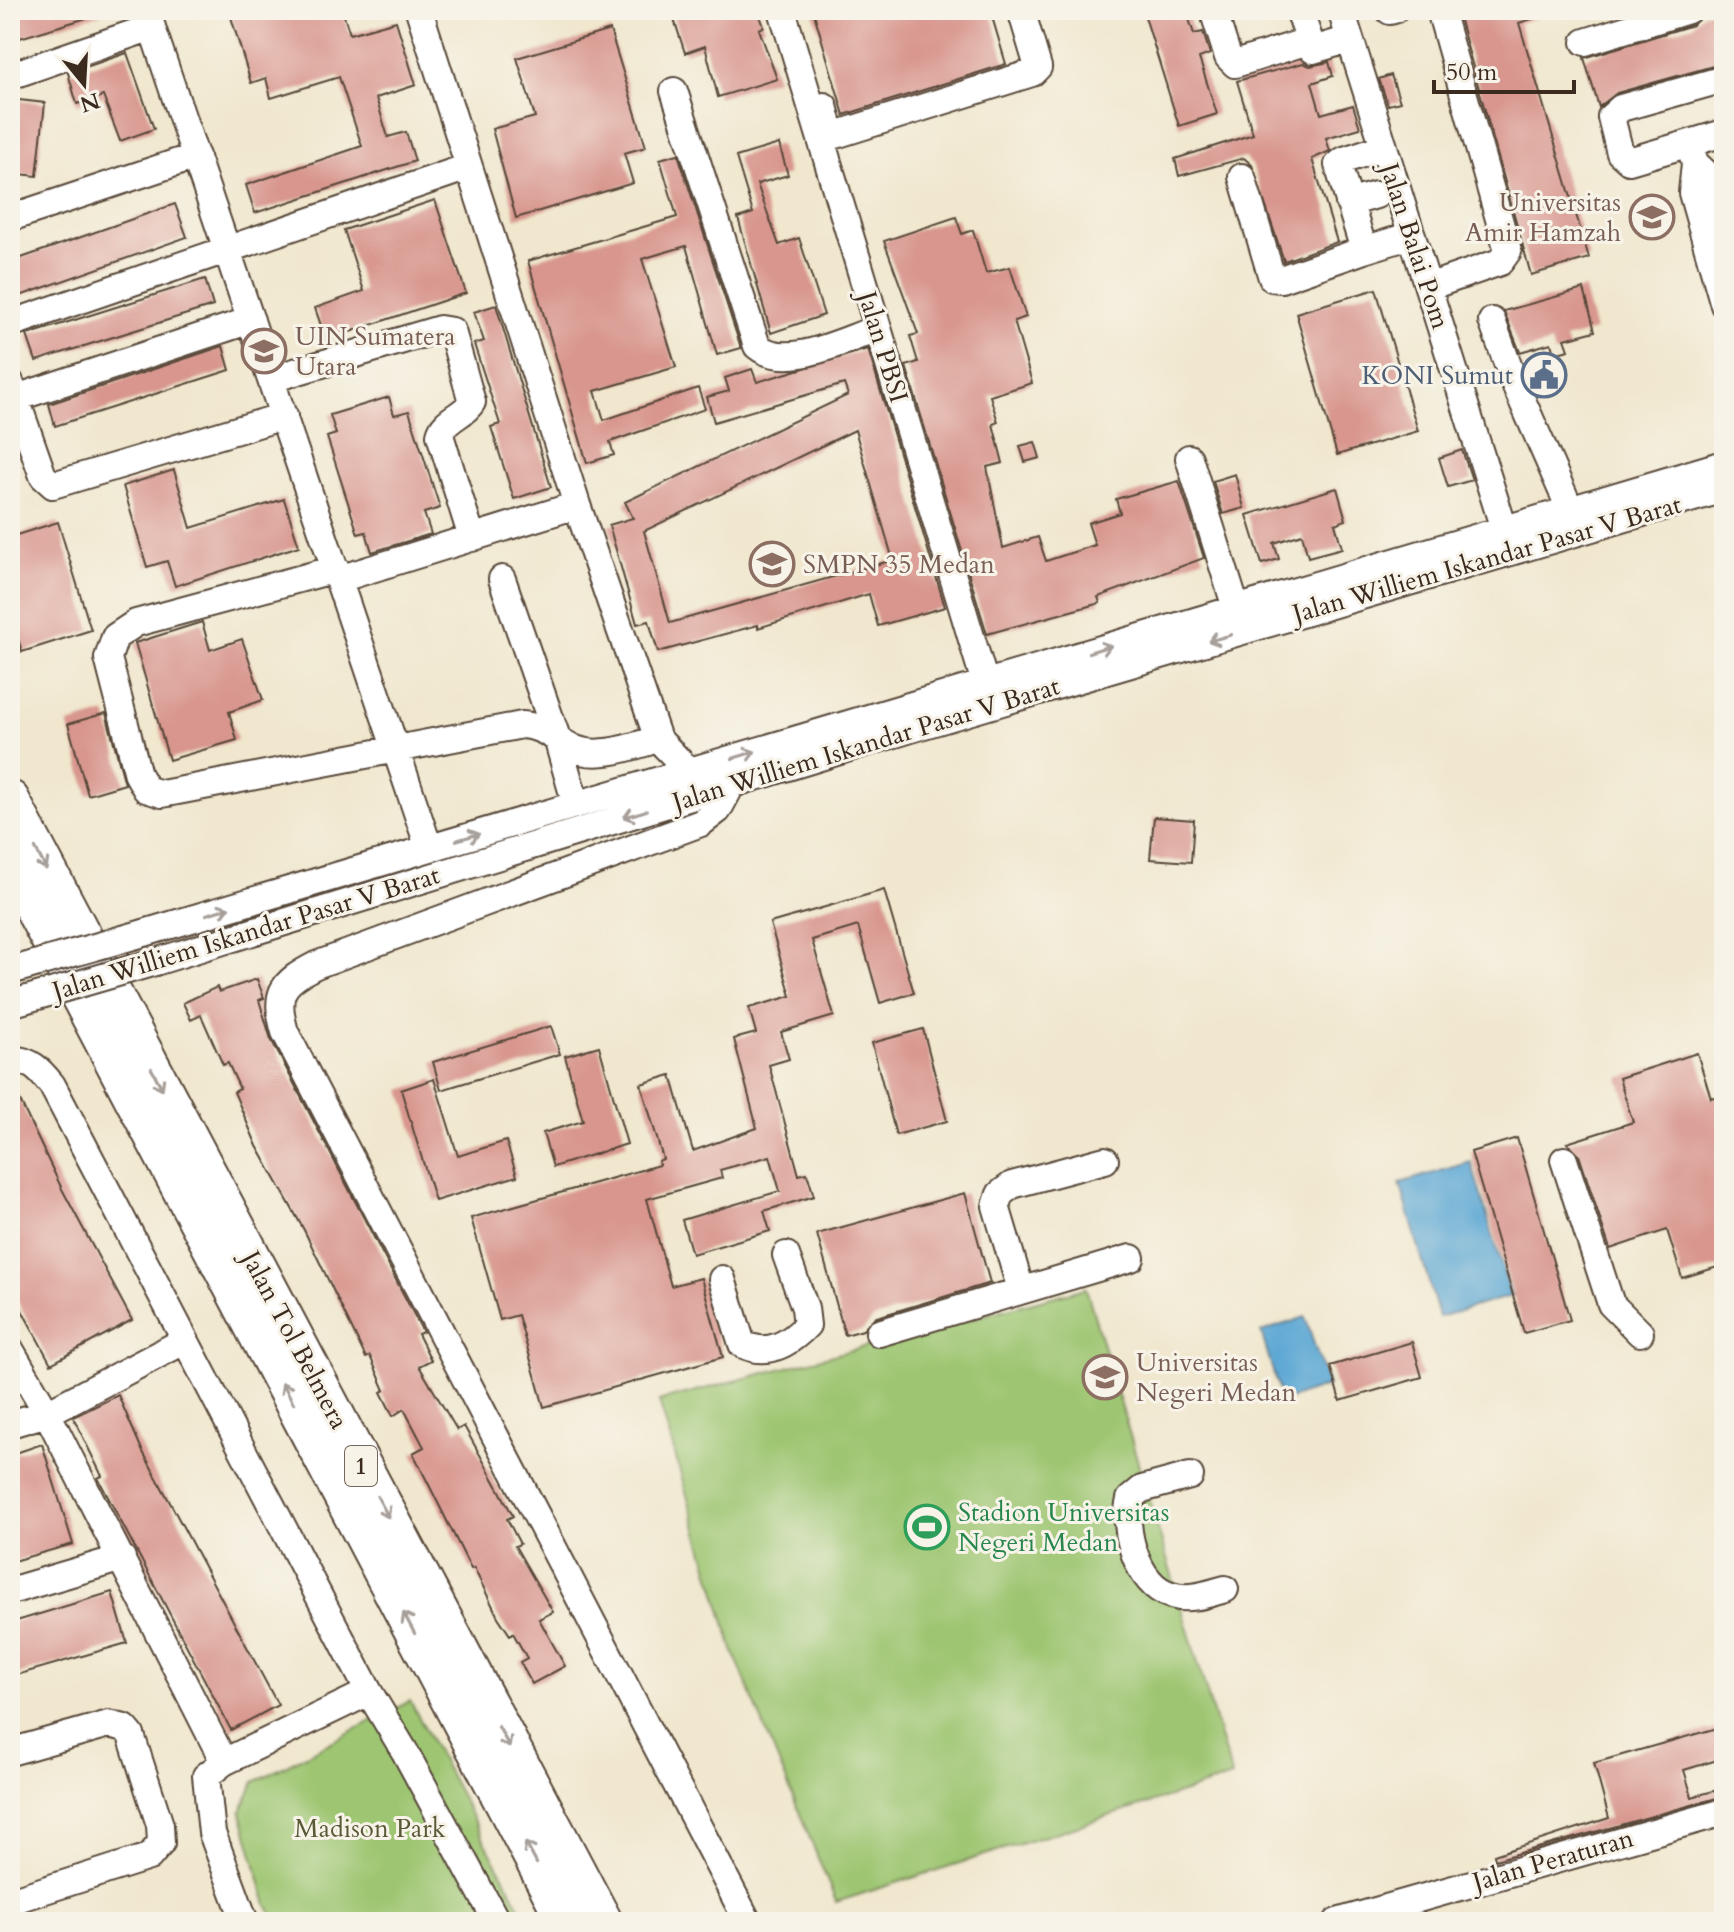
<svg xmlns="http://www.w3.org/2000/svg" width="1734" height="1932" font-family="Cardo,serif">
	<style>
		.green { fill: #9ec672; stroke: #6c7848; stroke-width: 2 }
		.water { fill: #5ca7d4; stroke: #4c6879; stroke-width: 2 }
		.building { fill: #d8968e; fill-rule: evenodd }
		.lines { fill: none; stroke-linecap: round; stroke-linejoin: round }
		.minor-casing { stroke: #564638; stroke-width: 30 }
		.highway-casing { stroke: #564638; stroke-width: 42 }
		.minor { stroke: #fff; stroke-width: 26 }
		.highway { stroke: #fff; stroke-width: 38 }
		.minor-bridge-casing { stroke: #564638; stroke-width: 30; stroke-linecap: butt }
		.minor-bridge { stroke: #fff; stroke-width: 26 }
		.oneway { stroke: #a79f9a }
		.labels { text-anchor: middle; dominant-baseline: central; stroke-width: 6; stroke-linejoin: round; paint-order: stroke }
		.shield { fill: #f7f3e8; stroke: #73665b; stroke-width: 2 }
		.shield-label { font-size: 24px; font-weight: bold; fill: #3b2a1e }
		.education-label { font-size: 26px; fill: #785e54; stroke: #f7f3e8; text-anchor: start }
		.street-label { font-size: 26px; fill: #3b2a1e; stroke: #f7f3e8 }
		.service-label { font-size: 26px; fill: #4e5e75; stroke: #f7f3e8; text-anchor: end }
		.leisure-label { font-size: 26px; fill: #27864d; stroke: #f7f3e8; text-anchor: start }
		.park-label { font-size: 26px; fill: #595937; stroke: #f7f3e8 }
	</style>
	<rect width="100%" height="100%" fill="#f7f3e8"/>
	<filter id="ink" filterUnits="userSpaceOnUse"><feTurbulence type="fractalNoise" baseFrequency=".0125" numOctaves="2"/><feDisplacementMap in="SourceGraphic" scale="16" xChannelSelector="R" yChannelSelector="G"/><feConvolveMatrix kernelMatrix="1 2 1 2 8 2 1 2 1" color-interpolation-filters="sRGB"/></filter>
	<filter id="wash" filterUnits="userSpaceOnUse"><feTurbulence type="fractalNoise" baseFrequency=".006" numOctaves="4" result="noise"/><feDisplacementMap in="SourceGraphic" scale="32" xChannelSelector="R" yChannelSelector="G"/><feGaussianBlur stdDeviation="1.8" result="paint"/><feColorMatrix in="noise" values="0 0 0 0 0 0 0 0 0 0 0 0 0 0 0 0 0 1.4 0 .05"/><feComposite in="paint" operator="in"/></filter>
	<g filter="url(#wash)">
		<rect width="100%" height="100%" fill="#f0e7ce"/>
		<path class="green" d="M1086,1288L1232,1777L836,1902L734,1653L659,1401Z
			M410,1701L528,1922H276L267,1905L241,1812L254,1782Z"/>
		<path class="water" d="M1471,1162L1511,1296L1439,1317L1400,1183Z
			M1305,1317L1328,1386L1282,1401L1261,1332Z"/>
		<g id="blocks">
			<path class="building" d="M10,10H99L100,14L10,41Z
				M244,10H342L350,34L396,21L416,85L376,98L388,137L406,132L415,161L255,213L246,185L362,146L339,77L271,98L266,78L251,83L231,17L245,13Z
				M671,10H758L764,27L759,29L777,79L718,97L705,46L685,53Z
				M813,10H990L1006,64L844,115Z
				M1143,10H1186L1194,34L1203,32L1210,54L1199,58L1217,114L1179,126Z
				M1457,10H1548V14L1519,23L1589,258L1531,275Z
				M1711,10L1724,63L1617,93L1599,107L1584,58L1693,25L1704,12Z
				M610,30L646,147L624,153L633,183L516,218L492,129L535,117L517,58Z
				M127,53L154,129L120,141L103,96L77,104L68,73Z
				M1329,62L1333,76L1312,83L1321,114L1353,105L1360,128L1326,138L1330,151L1312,159L1337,242L1284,261L1252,165L1244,158L1179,176L1175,159L1253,134L1237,81L1303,63L1310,66Z
				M1391,75L1400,102L1388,105L1379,79Z
				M10,99L45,103L37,176L10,173Z
				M779,144L788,175L757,184L779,245L799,238L824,315L771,333L738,218L753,213L736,157Z
				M678,154L741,348L717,355L686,246L642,259L676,367L595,391L604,420L698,388L705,409L610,442L614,455L587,463L528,261L677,217L660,159Z
				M435,200L466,293L326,340L315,308L364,291L344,230Z
				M175,204L187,237L20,296L10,262Z
				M956,217L962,234L973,230L986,273L1010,267L1026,317L1014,321L1032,383L990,396L998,422L993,424L1003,463L987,467L1003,548L1038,537L1046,561L1095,545L1088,523L1120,513L1116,499L1179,481L1204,558L1098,597L1100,603L987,634L906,366L918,362L910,336L918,334L884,241Z
				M205,279L213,306L36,361L27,335Z
				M1376,289L1418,431L1337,455L1296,313Z
				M1584,289L1595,331L1565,339L1569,350L1554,354L1551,343L1520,352L1504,311Z
				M496,305L551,487L514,499L491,427L500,424L474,344L484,341L474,312Z
				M223,346L230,370L55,426L49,404Z
				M868,349L945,607L878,626L869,594L758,628V625L658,652L649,621L637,624L609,525L633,518L625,502L848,395L844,384L714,422L707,397L729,391L725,378L752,369L757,382ZM855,430L893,560L670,623L644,531Z
				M389,397L394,415L409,411L440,508L424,513L431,534L372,552L366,532L358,534L327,437L336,434L330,415Z
				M1035,442L1040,458L1025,462L1020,446Z
				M1462,450L1472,480L1448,487L1439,458Z
				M174,470L191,528L284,499L299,546L175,586L167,561L147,567L123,486Z
				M1235,474L1244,508L1223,514L1213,481Z
				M1337,488L1346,520L1335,524L1342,548L1308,557L1302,534L1274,543L1279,559L1262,564L1247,515Z
				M58,522L91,630L22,652L10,611V537Z
				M202,622L210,650L242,639L263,700L229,712L237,740L169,760L135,643Z
				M106,713L125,784L88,795L68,724Z
				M1154,817L1194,820L1191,862L1150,859Z
				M884,890L914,993L880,1003L858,926L812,940L834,1016L781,1032L789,1059L769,1065L799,1175L807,1173L814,1196L764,1211L770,1231L692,1254L682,1220L780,1191L770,1156L720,1170L722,1178L647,1199L671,1286L701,1278L723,1357L544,1407L518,1315L500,1320L471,1218L659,1165L658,1161L663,1159L641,1084L671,1075L693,1151L757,1128L734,1039L756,1033L749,1008L791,996L770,923Z
				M257,979L264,998L259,1000L271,1039L423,1332L418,1334L431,1360L419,1366L457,1430L464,1426L501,1493L513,1516L507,1519L520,1544L515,1546L553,1612L539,1619L565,1666L532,1684L520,1662L527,1658L513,1633L510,1635L498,1617L474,1568L471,1569L413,1453L424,1447L404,1409L393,1416L381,1392L385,1390L370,1356L366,1358L304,1230L257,1146L234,1092L240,1089L228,1063L223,1065L201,1015L191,1020L183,1003L217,987L219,992Z
				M551,1026L560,1054L441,1090L433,1062Z
				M923,1029L947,1121L896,1135L872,1043Z
				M599,1046L627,1144L553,1167L543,1133L583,1121L565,1056Z
				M1697,1053L1711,1098L1724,1094V1265L1682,1278L1667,1230L1610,1249L1579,1155L1567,1143L1633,1122L1619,1078Z
				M434,1079L458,1156L506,1141L517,1176L435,1201L401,1090Z
				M10,1080L62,1189L132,1320L51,1364L10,1288Z
				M1517,1138L1570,1320L1524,1333L1471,1152Z
				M965,1193L990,1283L874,1318L863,1330L845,1335L817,1234Z
				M1412,1342L1422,1377L1340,1401L1330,1366Z
				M118,1395L142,1450L278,1705L231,1730L98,1478L102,1476L73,1417Z
				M42,1444L73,1544L10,1562V1455Z
				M112,1592L127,1643L10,1677V1623Z
				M1724,1726V1758L1684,1770L1692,1797L1724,1788V1796L1495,1860L1494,1855L1609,1818L1594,1763Z"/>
		</g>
	</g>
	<g filter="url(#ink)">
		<use href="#blocks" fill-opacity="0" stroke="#564638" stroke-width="2"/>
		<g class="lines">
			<g class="minor-casing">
				<path id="minor" d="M146,10L429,848
					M419,10L577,505L658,739L689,771
					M782,10L985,683
					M1213,10L1228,57L1235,64L1308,41
					M1299,10L1313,50L1350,39
					M1341,10L1509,545
					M1390,11L1394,10
					M1585,42L1688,10
					M10,76L152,27
					M1724,79L1621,108L1611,117L1620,153L1629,161L1724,133
					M674,91L757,346C787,371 845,339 877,329
					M824,106L832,136L1032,73L1038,67L1021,10
					M1384,147L1344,160L1338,165L1364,250L1412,235
					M1691,149L1695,163L1711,178L1724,219
					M1695,163L1692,193L1724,305
					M1242,177L1272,278L1281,279L1364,250
					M1349,203L1376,195
					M10,218L196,156
					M1428,287L1500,262L1508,251L1440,10
					M1492,321L1514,382L1570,509
					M10,324L468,167
					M271,379L440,329L452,331L472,402C464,416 443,419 440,435L472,538
					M10,382L43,476L53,485L284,416
					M16,398L251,320
					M1189,458L1236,608
					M336,569L136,623L115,637L108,658L138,775L146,789L162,794L522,725C543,726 555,739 573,748C598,760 633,746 658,739
					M339,579L577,505
					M502,579L557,738L576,805
					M732,784L718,810L701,823L316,965C281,983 274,993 285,1032L748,1922
					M144,933L1724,464
					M155,962L924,725L1724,489
					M10,1059C31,1060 39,1069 52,1085L369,1692L405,1752L497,1922
					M1564,1160L1611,1304L1640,1333
					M722,1279L742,1344C768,1357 789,1344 807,1325L805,1308L786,1255
					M1021,1290L996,1206L1000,1194L1012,1185L1105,1160
					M879,1333L1131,1258
					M10,1349L47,1413L224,1762
					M10,1424L47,1413L184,1341
					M1190,1476L1142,1489L1130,1499C1122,1529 1137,1585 1171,1595C1190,1601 1207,1594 1225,1589
					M10,1591L122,1558
					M10,1752L109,1724L125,1728L131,1735L160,1825L161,1843L149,1857L10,1901
					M245,1922L212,1833L206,1776L224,1762L369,1692
					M1337,1922L1724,1812"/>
			</g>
			<g class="highway-casing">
				<path id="highway" d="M10,800L603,1922
					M10,863L567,1922"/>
			</g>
			<use href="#minor" class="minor"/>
			<use href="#highway" class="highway"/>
			<g class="minor-bridge-casing">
				<path id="minor-bridge" d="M10,971L144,933
					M10,1004L155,962"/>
			</g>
			<use href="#minor-bridge" class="minor-bridge"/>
		</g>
		<defs><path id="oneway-shaft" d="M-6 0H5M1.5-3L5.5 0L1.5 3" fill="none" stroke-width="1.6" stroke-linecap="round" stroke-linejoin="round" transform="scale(2)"/></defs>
		<g class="oneway">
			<use href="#oneway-shaft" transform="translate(1220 638) rotate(164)"/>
			<use href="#oneway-shaft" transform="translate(1100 649) rotate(-17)"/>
			<use href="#oneway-shaft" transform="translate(744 755) rotate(-17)"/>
			<use href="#oneway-shaft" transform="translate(635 814) rotate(163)"/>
			<use href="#oneway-shaft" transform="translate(468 837) rotate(-16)"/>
			<use href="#oneway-shaft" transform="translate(41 859) rotate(62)"/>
			<use href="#oneway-shaft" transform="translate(218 911) rotate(-17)"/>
			<use href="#oneway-shaft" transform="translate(157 1079) rotate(62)"/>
			<use href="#oneway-shaft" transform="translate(288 1393) rotate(-118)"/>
			<use href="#oneway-shaft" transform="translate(383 1507) rotate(62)"/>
			<use href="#oneway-shaft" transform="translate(409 1623) rotate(-118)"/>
			<use href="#oneway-shaft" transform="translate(504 1737) rotate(62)"/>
			<use href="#oneway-shaft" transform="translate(531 1853) rotate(-118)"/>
		</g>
	</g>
	<defs>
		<g id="university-ring" transform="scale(2.3)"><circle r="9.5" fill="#f7f3e8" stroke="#8d6e63" stroke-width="1.5"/><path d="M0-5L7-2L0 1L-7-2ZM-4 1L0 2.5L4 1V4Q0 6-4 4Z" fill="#8d6e63"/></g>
		<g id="civic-ring" transform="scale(2.3)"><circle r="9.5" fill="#f7f3e8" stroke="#5c6f8a" stroke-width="1.5"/><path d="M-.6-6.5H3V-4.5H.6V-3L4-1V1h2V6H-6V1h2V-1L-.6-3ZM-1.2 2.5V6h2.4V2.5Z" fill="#5c6f8a"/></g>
		<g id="school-ring" transform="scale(2.3)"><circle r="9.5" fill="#f7f3e8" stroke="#8d6e63" stroke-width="1.5"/><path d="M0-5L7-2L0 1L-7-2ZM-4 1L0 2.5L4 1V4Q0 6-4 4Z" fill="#8d6e63"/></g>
		<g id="stadium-ring" transform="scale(2.3)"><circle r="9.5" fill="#f7f3e8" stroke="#2e9e5b" stroke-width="1.5"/><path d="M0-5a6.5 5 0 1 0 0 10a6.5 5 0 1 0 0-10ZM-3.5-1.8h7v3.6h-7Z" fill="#2e9e5b"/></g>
	</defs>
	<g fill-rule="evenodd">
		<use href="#university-ring" x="1652" y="217"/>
		<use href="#university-ring" x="264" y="351"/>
		<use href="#civic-ring" x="1544" y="375"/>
		<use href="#school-ring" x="772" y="564"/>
		<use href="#university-ring" x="1105" y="1377"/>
		<use href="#stadium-ring" x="927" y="1527"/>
	</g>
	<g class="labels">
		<rect class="shield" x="345" y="1446" width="32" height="40" rx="6"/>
		<g class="shield-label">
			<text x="361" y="1466">1</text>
		</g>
		<g class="education-label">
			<text x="1621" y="202" text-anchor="end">Universitas<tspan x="1621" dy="30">Amir Hamzah</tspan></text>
			<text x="295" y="336">UIN Sumatera<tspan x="295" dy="30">Utara</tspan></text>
			<text x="803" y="564">SMPN 35 Medan</text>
			<text x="1136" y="1362">Universitas<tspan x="1136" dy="30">Negeri Medan</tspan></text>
		</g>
		<g class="street-label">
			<text transform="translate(1415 246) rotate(72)">Jalan Balai Pom</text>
			<text transform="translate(883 347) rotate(73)">Jalan PBSI</text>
			<text transform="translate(1487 559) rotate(-16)">Jalan Williem Iskandar Pasar V Barat</text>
			<text transform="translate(866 744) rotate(-17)">Jalan Williem Iskandar Pasar V Barat</text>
			<text transform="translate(246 933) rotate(-17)">Jalan Williem Iskandar Pasar V Barat</text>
			<text transform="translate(295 1340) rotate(62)">Jalan Tol Belmera</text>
			<text transform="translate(1553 1860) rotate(-16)">Jalan Peraturan</text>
		</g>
		<g class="service-label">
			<text x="1513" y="375">KONI Sumut</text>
		</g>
		<g class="leisure-label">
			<text x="958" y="1512">Stadion Universitas<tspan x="958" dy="30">Negeri Medan</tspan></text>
		</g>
		<g class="park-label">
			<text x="370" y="1828">Madison Park</text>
		</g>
	</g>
	<rect width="1734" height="1932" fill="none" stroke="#f7f3e8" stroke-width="40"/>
	<g transform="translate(84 84) rotate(162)" stroke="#f7f3e8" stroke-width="6" paint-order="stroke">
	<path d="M0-6L14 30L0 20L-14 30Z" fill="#3b2a1e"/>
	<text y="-12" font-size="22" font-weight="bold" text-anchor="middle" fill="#3b2a1e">N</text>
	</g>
	<path d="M1434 80v12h140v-12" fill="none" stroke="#3b2a1e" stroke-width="4"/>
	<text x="1446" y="80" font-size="24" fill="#3b2a1e" stroke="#f7f3e8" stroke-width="6" paint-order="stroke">50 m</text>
</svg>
